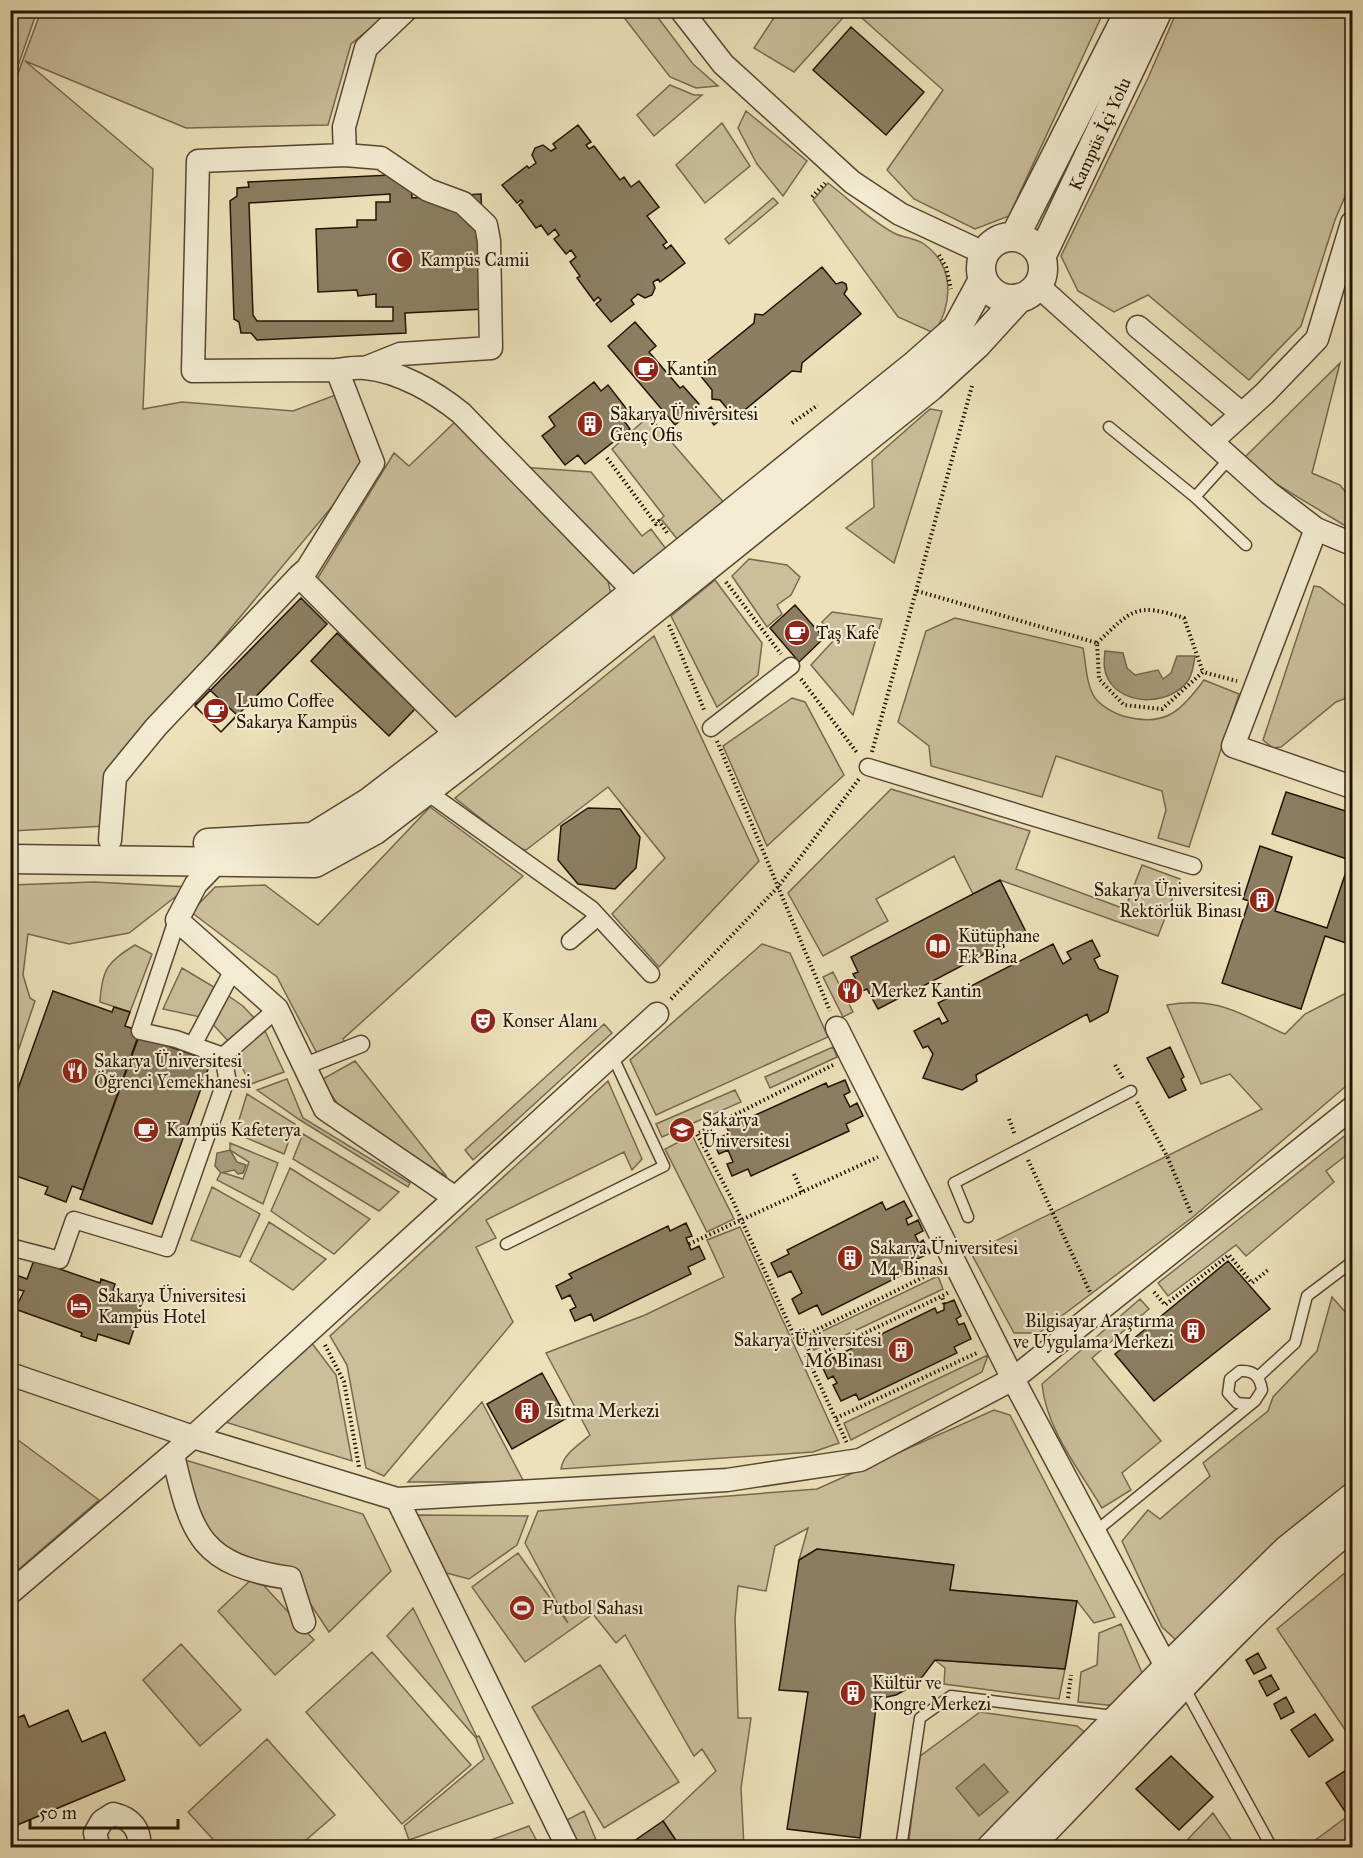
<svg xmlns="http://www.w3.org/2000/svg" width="1363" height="1858" font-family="'IM FELL Great Primer',serif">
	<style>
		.green { fill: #cabe9b; stroke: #78684f; stroke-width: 1.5 }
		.water { fill: #a89b7c; stroke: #74654c; stroke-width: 1.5 }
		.building { fill: #8c7e62; stroke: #251303; stroke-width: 1.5; fill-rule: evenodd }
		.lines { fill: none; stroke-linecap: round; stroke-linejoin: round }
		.service-casing { stroke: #574631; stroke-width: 13 }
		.pedestrian-casing { stroke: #574631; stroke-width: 19 }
		.minor-casing { stroke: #574631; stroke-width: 25 }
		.tertiary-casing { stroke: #574631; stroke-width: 31 }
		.path { stroke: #251303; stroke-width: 4; stroke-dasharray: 1.5 3; stroke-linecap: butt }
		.service { stroke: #f3ecd2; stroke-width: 10 }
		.pedestrian { stroke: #f3ecd2; stroke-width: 16 }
		.minor { stroke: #f3ecd2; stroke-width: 22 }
		.tertiary { stroke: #f3ecd2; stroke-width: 28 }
		.labels { text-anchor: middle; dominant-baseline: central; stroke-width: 4.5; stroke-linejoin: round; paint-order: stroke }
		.street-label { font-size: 18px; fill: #251303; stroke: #f3ecd2 }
		.poi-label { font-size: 18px; fill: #251303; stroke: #f3ecd2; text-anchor: start }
	</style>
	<rect width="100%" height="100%" fill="#ece1ba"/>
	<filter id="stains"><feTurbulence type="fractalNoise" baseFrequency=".00333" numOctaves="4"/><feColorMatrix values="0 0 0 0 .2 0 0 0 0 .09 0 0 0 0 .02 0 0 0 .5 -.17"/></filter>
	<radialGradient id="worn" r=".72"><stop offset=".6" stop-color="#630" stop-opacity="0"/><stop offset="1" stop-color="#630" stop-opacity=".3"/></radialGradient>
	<path class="green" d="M11,10L37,11L11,86L10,11Z
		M779,10H849V11L794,72L754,48Z
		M41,11H391L351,44L328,125L186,128L25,61L153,169L143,409L182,402L293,411L341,393L365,467L117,765L106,826L11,831L10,95Z
		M619,11H653L693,64L718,86L696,88L670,77Z
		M854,11H1104L1009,216L975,229L914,199L887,170L943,90Z
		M1177,11H1352V180L1335,220L1301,326L1249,380L1148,295L1114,312L1078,291L1061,256L1148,78Z
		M670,85L694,95H702L654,136L637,115Z
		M746,111L807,161L783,196L757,164L738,128Z
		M722,123L750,166L705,203L676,165Z
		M828,183C849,199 871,221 894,233C903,238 915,238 924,244C955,266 953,304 934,333L898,317L813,200Z
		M773,198L778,203L729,244L725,239Z
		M1340,363L1312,473L1340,485L1352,500V530L1260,474L1243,459Z
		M930,409L942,411L894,563L846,528L874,507L872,460Z
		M649,416L725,504L678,540L661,519L664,516L612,449Z
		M457,420L608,581L612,600L456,722L316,581L394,453L409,466Z
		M520,467L591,472L642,536L651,529L666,549L629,581Z
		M749,559L787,565L800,577L791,595L777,605L782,614L767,627L732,576Z
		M715,580L762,643L758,675L717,707L671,616Z
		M1314,586L1320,587L1352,611V696L1336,702L1281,747L1273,748L1263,740Z
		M832,612L882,619L853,715L811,665L835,639L822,622Z
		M955,618L1083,648C1086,663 1086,685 1095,698C1102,707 1117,715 1127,717C1166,727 1182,710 1204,680L1239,694L1189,847L1158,838L1166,810L1162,791L1056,756L1042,797L931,766L929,746L898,722L926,631Z
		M654,636L759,861L659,967L612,914L665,858L608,787L526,850L518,848L455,798Z
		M792,698L805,702L844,775L767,846L723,746Z
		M891,789L1030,831L1016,869L1125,909L1142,865L1180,879L1158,936L1000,880L973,894L954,856L876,899L888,921L823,956L788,893Z
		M430,807L523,876L343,1039L348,1047L320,1059L277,977L191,912L215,887L265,885L318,925Z
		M94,882L188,887L129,933L69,944L28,934L23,975L30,998L35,1001L11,1072V885Z
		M762,944L790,953L828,1037L656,1115L630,1060Z
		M135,945L152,954L130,1012L100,1002C102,968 108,962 135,945Z
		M182,968L214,987L200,1017L163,1009Z
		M833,972L853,1012L843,1017L823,977Z
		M1352,990V1081L1193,1217L1039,1333H1014L971,1253L1262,1109L1230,1074L1201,1084L1167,1005C1218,996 1240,1014 1285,1034L1305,1014Z
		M227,995L243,1006L258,1022L229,1042L209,1020Z
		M604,1024L612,1033L473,1160L465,1150Z
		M265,1031L284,1072L251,1084L233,1051Z
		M833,1047L837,1057L770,1088L765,1077Z
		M355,1061L447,1177L344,1113L321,1080Z
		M287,1079L303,1118L410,1183L408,1187L300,1120L257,1090Z
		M608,1081L642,1159L632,1170L624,1152L486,1220L496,1238L476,1247L513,1322L384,1476L366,1468L347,1365L330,1336Z
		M735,1090L741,1102L662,1137L656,1124Z
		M247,1094L295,1124L284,1154L235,1133Z
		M1352,1130V1151L1326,1171L1334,1182L1246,1256L1236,1245L1168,1296L1158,1283Z
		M303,1134L399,1192L379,1211L293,1159Z
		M692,1135L734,1219L707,1232L665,1149Z
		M230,1143L278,1163L263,1204L217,1180L221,1172L243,1179L249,1162L230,1150Z
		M290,1168L370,1219L334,1254L271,1211Z
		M212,1187L260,1214L240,1257L191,1240Z
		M269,1222L326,1259L293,1290L250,1261Z
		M740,1227L839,1443L813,1452L561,1469C563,1454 579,1445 590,1435L546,1353L645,1315L724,1277L707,1240Z
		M938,1276L943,1289L814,1350L808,1338Z
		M1332,1297L1348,1315L1352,1313V1482L1176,1640L1162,1627L1122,1541L1148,1510L1160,1519L1210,1476L1203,1463L1268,1411L1273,1397L1317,1351Z
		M1140,1299L1149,1309L1092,1358L1161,1441L1122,1473L1131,1490L1102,1508C1080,1471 1046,1429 1042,1384Z
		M311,1342L336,1375L352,1461L225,1422Z
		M988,1355L982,1372L851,1440L844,1423Z
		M482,1402L524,1482H408Z
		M994,1410L1010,1415L1115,1617L1094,1623L1077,1601L950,1590L953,1565L817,1549L799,1560L808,1528L775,1546L766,1591L738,1586L735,1618L738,1718H751L741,1788L744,1847L681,1848L663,1821L716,1771L702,1749L694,1756L625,1635L616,1643L593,1614L525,1662L472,1587L518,1553L568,1623L525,1543L538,1511L817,1489Z
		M10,1434L99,1500L11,1576H10Z
		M182,1459L363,1514L391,1571L329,1632L290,1573L244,1561L204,1530Z
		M416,1515L528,1516L517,1545L469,1579L439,1571Z
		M1352,1567V1740L1277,1629Z
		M255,1576L314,1640L275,1675L218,1611Z
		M413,1608L477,1737L479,1736L513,1803L409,1840L404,1826L484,1759L476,1738L387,1636Z
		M1121,1624L1143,1675L1117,1706L1078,1702L1081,1672L1097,1665L1099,1633Z
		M181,1644L241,1710L200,1746L143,1680Z
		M372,1652L471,1765L402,1824L306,1712Z
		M935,1660L1065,1669L1059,1699L944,1684L945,1668Z
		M600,1665L679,1782L604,1828L532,1707Z
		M980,1712L1077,1726L1087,1734L974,1847L908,1848L919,1757Z
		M267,1739L335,1815L298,1847H220L188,1812Z
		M584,1811L599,1847H578L565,1821Z
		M1213,1813L1236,1847H1205L1188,1839Z
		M1352,1813V1847H1306Z
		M529,1826L540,1847H472Z"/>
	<path class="water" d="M1105,651L1123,653L1127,668L1135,675L1158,670L1163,679L1171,673L1177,656H1195C1194,663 1193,672 1189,679C1173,705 1124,708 1108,679C1103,670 1104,661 1105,651Z
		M230,1150L237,1162L246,1165L243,1173L238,1174L234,1170L221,1173L215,1166L217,1153Z
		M984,1764L1008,1792L979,1816L956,1788Z"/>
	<path class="building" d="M851,27L924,92L886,135L813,70Z
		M578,125L591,142L586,145L589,149L594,146L620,180L624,177L631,187L639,181L659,207L647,216L667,242L663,245L666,249L671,245L685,263L660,282L658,279L653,282L655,288L652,295L645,298L638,294L631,300L634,304L611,322L596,304L601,300L598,297L594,301L577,278L580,276L570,262L576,257L571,250L566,254L554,239L559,235L555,229L548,235L541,225L536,228L519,205L523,202L521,200L517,203L502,185L527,166L529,168L536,163L532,155L535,148L543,145L551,151L556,148L553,144Z
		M411,174L412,198L481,194L486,309L405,313L406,333L257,340L251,333H241L239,322L234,319L230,201L237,196V188L249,187L248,182ZM390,194V202H376V220H357V227L316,229L318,292L357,290L358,296L376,294V307H393V321H257L253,315L249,203Z
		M822,267L836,284L842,282L846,284L847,289L844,294L861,314L802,363L801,372L792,371L735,418L720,400L712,399V390L696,370L754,323L755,314L763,315Z
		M635,322L656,346L649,352L680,388L683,386L699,404L675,425L608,346Z
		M594,382L601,391L608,385L632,416L625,422L630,429L585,464L578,455L565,465L542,436L555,426L549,417Z
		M711,407L720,420L714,425L704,412Z
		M301,598L327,624L221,732L195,706Z
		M795,605L824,638L799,662L770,628Z
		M337,633L415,709L389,736L311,661Z
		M200,681L237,715L221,732L195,706Z
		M1286,792L1352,813V945L1325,936L1301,1009L1222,983L1249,901L1243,899L1260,846L1292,857L1275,911L1327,928L1350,860L1272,834Z
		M588,808L620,809L640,837L636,868L615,889L578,884L558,860L561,826Z
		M1000,880L1026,932L1003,944L1004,947L987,956L986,953L923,986L925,989L907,998L905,995L878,1009L867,989L862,991L853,974L858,972L851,957Z
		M1092,940L1100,956L1094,959L1099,969L1118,976L1108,1012L1090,1022L1087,1014L976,1075L977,1081L962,1090L923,1078L933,1054L928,1046L923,1048L914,1031L939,1018L942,1024L948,1021L938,1003L1053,944L1063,964L1071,959L1067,952Z
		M53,991L112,1012L114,1007L130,1012L125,1026L140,1031L83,1190L72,1186L66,1202L45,1194L48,1187L10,1174V1111Z
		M139,1036L211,1061L152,1224L80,1199Z
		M1170,1047L1184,1077L1181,1079L1186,1090L1169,1098L1147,1058Z
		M845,1080L850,1092L844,1095L850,1107L857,1103L863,1116L846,1124L849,1131L751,1176L748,1169L732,1176L727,1164L733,1162L728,1150L719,1154L713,1141L729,1133L727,1128L826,1083L828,1087Z
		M904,1201L912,1216L906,1219L908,1225L918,1220L923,1231L915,1235L919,1243L923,1240L930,1253L911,1262L914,1269L822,1315L817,1305L799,1314L792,1299L802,1293L791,1271L778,1277L771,1263L789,1254L787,1250L882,1202L886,1210Z
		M686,1223L692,1236L686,1238L691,1250L699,1246L705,1259L688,1267L691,1274L594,1321L591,1314L575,1321L570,1310L576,1307L570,1295L562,1299L556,1286L572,1278L569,1274L668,1226L670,1231Z
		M34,1260L100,1283L101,1279L115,1284L113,1291L143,1302L129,1344L98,1334L96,1341L81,1336L82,1333L15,1309L24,1291L12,1288L16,1275L27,1279Z
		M1228,1261L1270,1309L1154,1401L1115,1354Z
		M954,1300L961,1316L956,1319L959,1325L964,1323L971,1339L954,1347L957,1353L859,1400L856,1394L841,1401L833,1385L837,1383L833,1376L828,1379L821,1364L834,1357L837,1363L841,1360L838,1355L935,1308L937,1313L944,1310V1304Z
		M542,1373L567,1418L512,1449L487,1404Z
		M817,1549L954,1565L950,1590L1077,1601L1065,1669L935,1660L923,1676L907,1689L896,1695L877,1699L860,1838L787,1829L808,1692L779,1690L799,1560Z
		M1258,1653L1266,1668L1254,1674L1246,1660Z
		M1271,1675L1279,1689L1267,1696L1259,1681Z
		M1286,1697L1294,1712L1281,1719L1274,1704Z
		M68,1710L82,1742L105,1732L125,1780L10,1828V1721L24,1715L29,1727Z
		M1315,1714L1333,1740L1309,1757L1291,1730Z
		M1171,1756L1213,1797L1179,1830L1136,1789Z
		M1351,1767L1352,1809L1346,1813L1326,1783Z
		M663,1821L681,1848H624Z"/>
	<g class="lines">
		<g class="service-casing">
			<path id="service" d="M1109,427L1195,497L1246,545
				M1195,497L1230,458
				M968,1217L954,1183L1131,1091
				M506,1244L664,1166L612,1055
				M1258,1377L1295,1343L1307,1296L1352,1262
				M1096,1531L1255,1401L1262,1390C1260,1376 1253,1370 1240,1371L1230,1379L1228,1393L1237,1403L1249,1404
				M1184,1687L1272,1848
				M901,1848L920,1718L951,1696L1114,1716"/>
		</g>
		<g class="pedestrian-casing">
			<path id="pedestrian" d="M711,728L791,666
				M868,767L1193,866
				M426,791L591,909L651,974
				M570,941L598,917
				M193,1045L233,970
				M223,1056L277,1009
				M305,1066L361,1044
				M10,1247L60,1260L74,1220L167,1248L227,1077L223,1056L176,1039L140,1031L177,920"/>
		</g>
		<g class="minor-casing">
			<path id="minor" d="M681,10L723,64L852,182L900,214L984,253
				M1037,285L1269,493L1316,529L1352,544
				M1138,327L1242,414
				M365,368L400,354L491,348L489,241L486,225L463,203L428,190L381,158L345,155L344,127L366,48L406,10
				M337,370L193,371L198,161L345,155
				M1212,441L1264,394L1317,339L1352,223
				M1316,529L1233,746L1352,787
				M457,735L299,576L307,569L373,463L337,370C346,369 356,367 365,368C399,371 435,392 461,413L634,591
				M110,840L115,777L156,727L299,576
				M222,851L218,861L196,884L177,920L277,1009L325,1109L454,1197
				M837,1028L1013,1379L1167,1668L1178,1679
				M10,1374L193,1437L397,1499L727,1480L860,1460L1013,1379L1352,1108
				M173,1455C192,1537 201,1565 290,1578L304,1622
				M397,1499L568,1848
				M10,1593L193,1437L657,1014
				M99,1848L95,1833L102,1821L113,1814C131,1818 141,1829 139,1848"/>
		</g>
		<g class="tertiary-casing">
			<path id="tertiary" d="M1015,236L1130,10
				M981 268a31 31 0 1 1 62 0a31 31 0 1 1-62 0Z
				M1041,257L1158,10
				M208,843L313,837L368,803L457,735L914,366L957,328L983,280
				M10,859L315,863L375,830L470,757L930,387L976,345L1019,298
				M991,1848L1167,1668L1287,1550L1352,1498
				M1027,1848C1135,1740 1233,1621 1352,1526"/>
		</g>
		<path class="path" d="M812,197L825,183
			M939,255L946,267L951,289
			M792,423L818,405
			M607,458L656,524L659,521L668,534
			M726,582L781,654
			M917,591L1097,643L1099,679L1124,705L1162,709L1203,672L1237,681
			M669,625L705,712
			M1097,643C1132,610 1135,602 1184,618L1203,672
			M801,679L858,754
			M717,741L830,1011
			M872,752L972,386
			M671,999L778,887L859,779
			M833,1065L697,1134L733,1201L796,1340L938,1270
			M1115,1065L1124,1080
			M1137,1102L1167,1156L1191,1213
			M1009,1119L1015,1135
			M1028,1160L1090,1292
			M794,1174L802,1192
			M689,1244L878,1157
			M1154,1292L1165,1305L1229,1255L1252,1283L1268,1270
			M944,1304L942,1296L949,1292
			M802,1337L810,1353L806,1355L847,1443
			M325,1345L344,1382L359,1467
			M809,1360L942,1296
			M836,1418L979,1352
			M1068,1698L1071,1675"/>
		<use href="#service" class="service"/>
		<use href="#pedestrian" class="pedestrian"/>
		<use href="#minor" class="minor"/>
		<use href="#tertiary" class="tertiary"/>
	</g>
	<defs>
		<g id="mosque-disc" transform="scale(1.35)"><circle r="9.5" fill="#8f2418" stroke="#f3ecd2"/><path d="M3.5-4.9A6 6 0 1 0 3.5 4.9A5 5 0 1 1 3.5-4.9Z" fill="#fff"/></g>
		<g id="cafe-disc" transform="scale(1.35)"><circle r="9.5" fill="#8f2418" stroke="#f3ecd2"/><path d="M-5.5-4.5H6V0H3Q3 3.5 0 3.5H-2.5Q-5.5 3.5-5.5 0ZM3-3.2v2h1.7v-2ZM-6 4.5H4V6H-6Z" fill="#fff"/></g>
		<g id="building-disc" transform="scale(1.35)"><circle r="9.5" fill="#8f2418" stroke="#f3ecd2"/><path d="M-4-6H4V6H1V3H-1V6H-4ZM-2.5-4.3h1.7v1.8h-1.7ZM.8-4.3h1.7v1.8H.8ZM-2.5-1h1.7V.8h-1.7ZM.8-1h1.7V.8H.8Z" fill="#fff"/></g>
		<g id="library-disc" transform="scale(1.35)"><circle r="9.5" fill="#8f2418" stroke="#f3ecd2"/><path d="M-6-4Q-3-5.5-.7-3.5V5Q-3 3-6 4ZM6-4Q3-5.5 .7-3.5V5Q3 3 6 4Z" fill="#fff"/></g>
		<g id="restaurant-disc" transform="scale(1.35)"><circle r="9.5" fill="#8f2418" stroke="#f3ecd2"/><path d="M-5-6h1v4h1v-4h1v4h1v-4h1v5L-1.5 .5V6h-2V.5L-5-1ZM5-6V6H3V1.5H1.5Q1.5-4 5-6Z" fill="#fff"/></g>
		<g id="theatre-disc" transform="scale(1.35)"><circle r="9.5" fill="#8f2418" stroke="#f3ecd2"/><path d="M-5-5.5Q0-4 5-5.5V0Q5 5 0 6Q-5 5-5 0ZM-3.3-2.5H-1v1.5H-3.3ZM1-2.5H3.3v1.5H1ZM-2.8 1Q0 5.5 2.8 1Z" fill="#fff"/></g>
		<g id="university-disc" transform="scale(1.35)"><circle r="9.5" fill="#8f2418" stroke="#f3ecd2"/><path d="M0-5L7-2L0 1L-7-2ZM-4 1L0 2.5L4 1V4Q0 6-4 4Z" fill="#fff"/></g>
		<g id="hotel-disc" transform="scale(1.35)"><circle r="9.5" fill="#8f2418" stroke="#f3ecd2"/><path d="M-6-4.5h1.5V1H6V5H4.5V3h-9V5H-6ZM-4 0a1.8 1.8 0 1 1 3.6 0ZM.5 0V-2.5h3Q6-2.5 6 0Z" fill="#fff"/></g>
		<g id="stadium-disc" transform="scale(1.35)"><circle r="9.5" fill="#8f2418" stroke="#f3ecd2"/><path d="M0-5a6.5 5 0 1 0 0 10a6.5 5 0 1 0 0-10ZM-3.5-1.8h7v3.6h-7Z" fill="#fff"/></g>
	</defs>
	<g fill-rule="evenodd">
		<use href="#mosque-disc" x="400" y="260"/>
		<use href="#cafe-disc" x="646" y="369"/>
		<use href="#building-disc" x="590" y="424"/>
		<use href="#cafe-disc" x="797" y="633"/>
		<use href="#cafe-disc" x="216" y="711"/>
		<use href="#building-disc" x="1262" y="900"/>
		<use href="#library-disc" x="938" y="946"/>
		<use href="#restaurant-disc" x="850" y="991"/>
		<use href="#theatre-disc" x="483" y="1021"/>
		<use href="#restaurant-disc" x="75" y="1071"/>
		<use href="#cafe-disc" x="146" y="1130"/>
		<use href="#university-disc" x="682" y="1130"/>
		<use href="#building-disc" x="850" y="1258"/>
		<use href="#hotel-disc" x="79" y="1306"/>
		<use href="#building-disc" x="1193" y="1331"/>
		<use href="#building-disc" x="901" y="1350"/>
		<use href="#building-disc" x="527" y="1411"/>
		<use href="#stadium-disc" x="522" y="1608"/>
		<use href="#building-disc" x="853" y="1693"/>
	</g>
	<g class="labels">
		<g class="street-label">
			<text transform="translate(1100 134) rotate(-65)">Kampüs İçi Yolu</text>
		</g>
		<g class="poi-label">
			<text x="420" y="260">Kampüs Camii</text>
			<text x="666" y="369">Kantin</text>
			<text x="610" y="414">Sakarya Üniversitesi<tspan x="610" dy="21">Genç Ofis</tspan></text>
			<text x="816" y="633">Taş Kafe</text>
			<text x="236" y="701">Lumo Coffee<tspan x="236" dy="21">Sakarya Kampüs</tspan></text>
			<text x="1242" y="890" text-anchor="end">Sakarya Üniversitesi<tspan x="1242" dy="21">Rektörlük Binası</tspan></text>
			<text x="958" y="936">Kütüphane<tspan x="958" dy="21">Ek Bina</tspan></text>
			<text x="870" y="991">Merkez Kantin</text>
			<text x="502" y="1021">Konser Alanı</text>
			<text x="94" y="1061">Sakarya Üniversitesi<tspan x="94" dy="21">Öğrenci Yemekhanesi</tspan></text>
			<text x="702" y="1120">Sakarya<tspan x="702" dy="21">Üniversitesi</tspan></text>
			<text x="166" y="1130">Kampüs Kafeterya</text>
			<text x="870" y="1248">Sakarya Üniversitesi<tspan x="870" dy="21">M4 Binası</tspan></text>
			<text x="98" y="1296">Sakarya Üniversitesi<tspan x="98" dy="21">Kampüs Hotel</tspan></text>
			<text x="1174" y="1321" text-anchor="end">Bilgisayar Araştırma<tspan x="1174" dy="21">ve Uygulama Merkezi</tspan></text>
			<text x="882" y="1340" text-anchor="end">Sakarya Üniversitesi<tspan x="882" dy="21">M6 Binası</tspan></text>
			<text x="546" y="1411">Isıtma Merkezi</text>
			<text x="542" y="1608">Futbol Sahası</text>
			<text x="872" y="1683">Kültür ve<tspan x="872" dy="21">Kongre Merkezi</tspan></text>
		</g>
	</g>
	<rect width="1363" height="1858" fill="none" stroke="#ece1ba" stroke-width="36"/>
	<rect x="12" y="12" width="1339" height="1834" fill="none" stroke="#251303" stroke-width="3"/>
	<rect x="18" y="18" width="1327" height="1822" fill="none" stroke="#251303" stroke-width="1.5"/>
	<path d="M30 1819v9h148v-9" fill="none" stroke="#251303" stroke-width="3"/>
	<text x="39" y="1819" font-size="18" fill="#251303" stroke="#f3ecd2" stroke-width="4.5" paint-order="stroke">50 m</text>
	<rect width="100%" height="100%" filter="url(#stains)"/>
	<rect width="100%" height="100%" fill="url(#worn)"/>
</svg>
